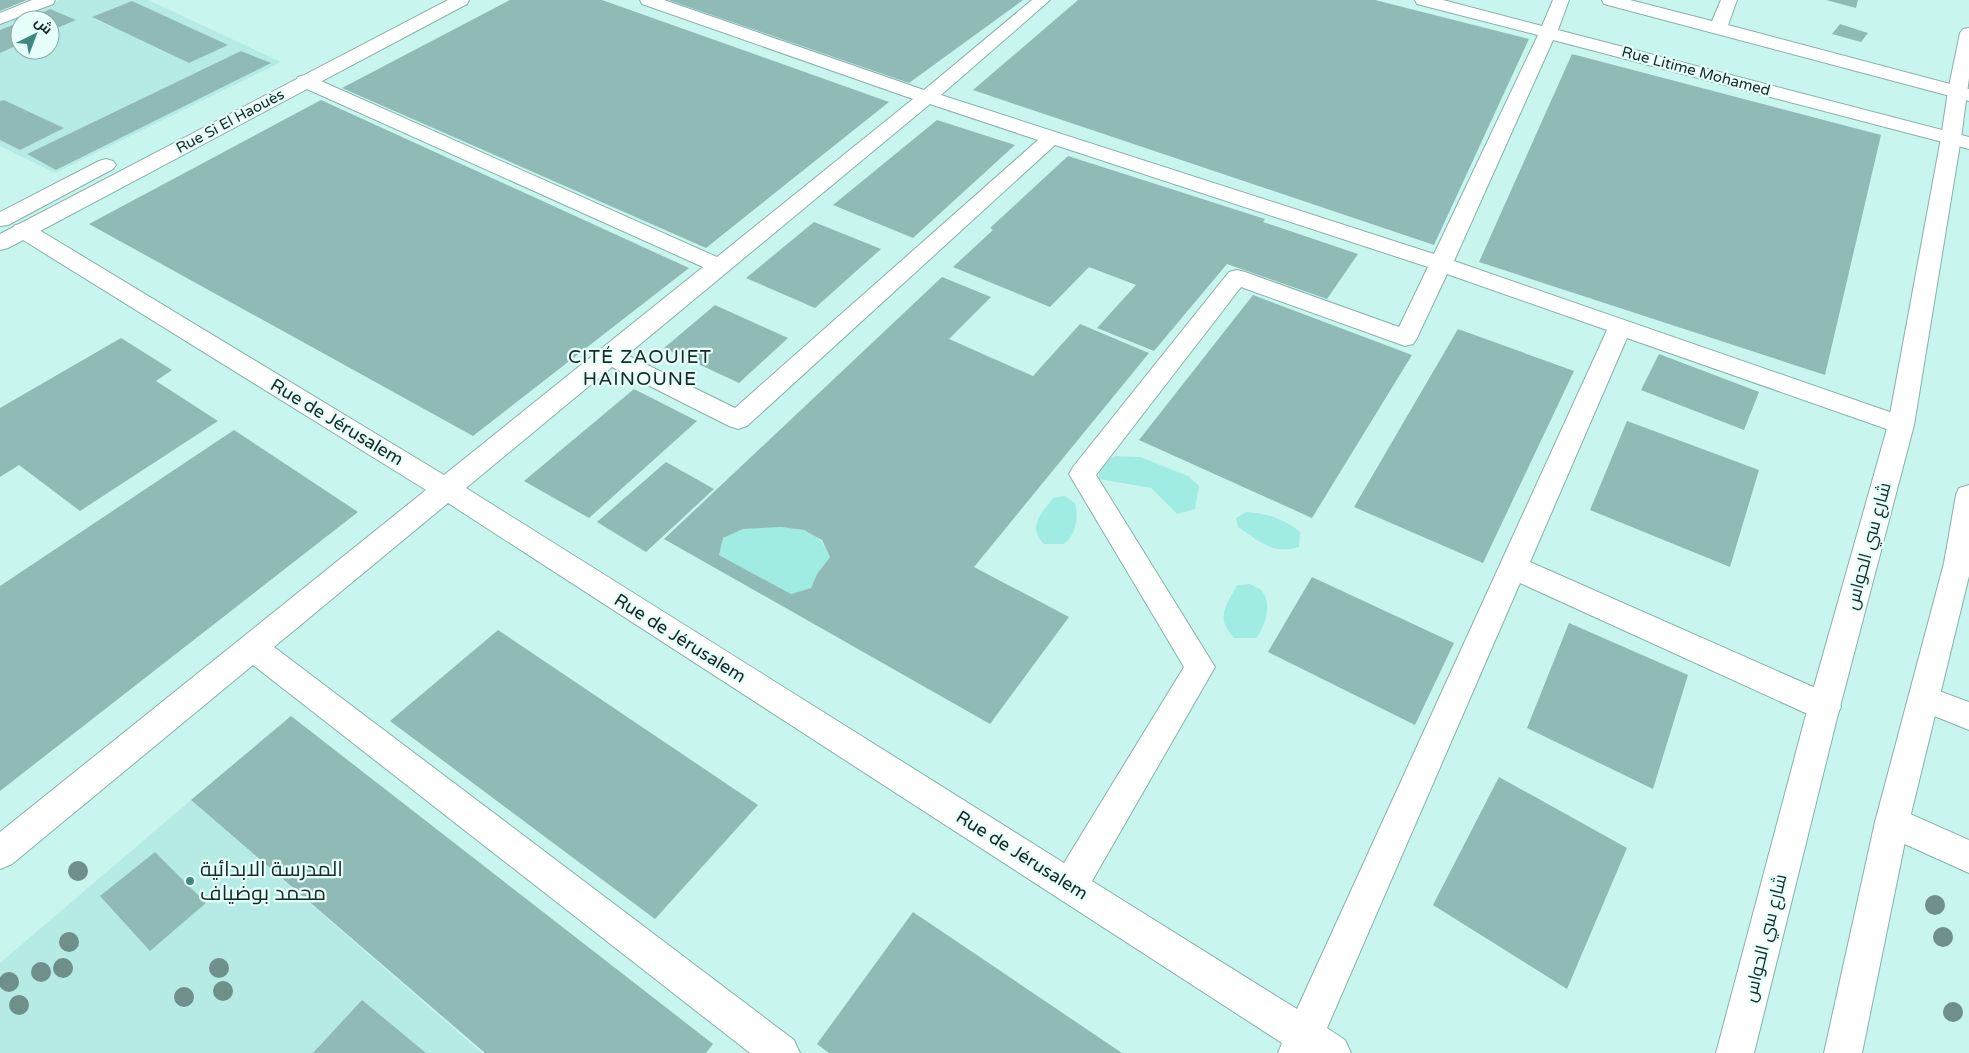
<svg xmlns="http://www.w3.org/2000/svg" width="1969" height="1053" font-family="'Varela Round',Cairo,sans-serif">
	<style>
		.built { fill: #b5ebe4; fill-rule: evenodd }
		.green { fill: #a0ebe2 }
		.building { fill: #90bab5; fill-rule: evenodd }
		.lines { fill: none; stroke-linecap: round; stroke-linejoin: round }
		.street-casing { stroke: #87b1ab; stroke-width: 2 }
		.secondary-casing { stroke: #87b1ab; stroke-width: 2 }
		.primary-casing { stroke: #87b1ab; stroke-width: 2 }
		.street { fill: #fff; fill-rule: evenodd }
		.secondary { fill: #fff; fill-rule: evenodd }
		.primary { fill: #fff; fill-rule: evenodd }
		.tree { fill: #6e8f8a }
		.poi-dot { fill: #40877f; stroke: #e5fffb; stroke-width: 2 }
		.labels { text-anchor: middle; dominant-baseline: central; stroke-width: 4.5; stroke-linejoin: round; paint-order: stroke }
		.far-street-label { font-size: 15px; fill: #172826; stroke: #e5fffb }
		.street-label { font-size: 18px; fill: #172826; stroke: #e5fffb }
		.neighbourhood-label { font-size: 19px; letter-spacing: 1px; fill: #172826; stroke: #e5fffb }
		.near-poi-label { font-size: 21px; fill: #172826; stroke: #e5fffb; text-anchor: start }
	</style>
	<rect width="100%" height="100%" fill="#c9f5ef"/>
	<path class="built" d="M59,0H148L281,62L55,173L0,146V140L20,150L63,128L4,100L0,101V53L20,44V50H50V31L75,20L50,9L24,20H20V22L0,30V25ZM132,1L227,45L189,63L93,18ZM241,51L270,63L57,170L27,154Z
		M191,800L482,1053H0V963Z"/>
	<path class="green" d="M1115,456L1140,457L1188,476L1199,486L1195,509L1177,514L1151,488L1099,479V464Z
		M1065,496L1075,503C1079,518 1076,534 1064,544H1044C1027,526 1041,514 1053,498Z
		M1246,512C1265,513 1285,519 1300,532L1299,547C1273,555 1259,541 1238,527L1236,518Z
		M781,527C809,530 818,530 830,557L817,574L811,588L791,594L719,555L723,538L743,529Z
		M1250,584C1254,586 1258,588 1261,590C1273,602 1265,628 1256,638H1234C1215,618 1226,606 1237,585Z"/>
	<path class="building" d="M0,0H27L0,11Z
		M510,0H602L889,102L706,248L342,88Z
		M668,0H1023L909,83Z
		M1078,0H1375L1529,39L1434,245L973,90Z
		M1826,0H1858L1856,8Z
		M132,1L228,45L189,63L92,17Z
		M50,9L76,20L50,31V20H25Z
		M20,22V44L0,53V30Z
		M1840,24L1868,33L1861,42L1832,34Z
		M241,51L271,63L56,170L27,154Z
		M1572,54L1881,135L1825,375L1479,262Z
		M4,100L38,116L64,128L20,150L0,140V101Z
		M321,100L689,268L473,436L89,224Z
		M937,120L1015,145L913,238L833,205Z
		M1068,156L1265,219L1263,222L1358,254L1327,299L1227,264L1154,351L1097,328L1136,285L1089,267L1050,307L953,267L993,230L990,228Z
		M814,222L881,249L815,308L746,278Z
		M942,277L991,297L949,339L1033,376L1080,324L1149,353L974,567L1069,617L990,724L664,539ZM781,527L804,530L822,540L830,557L817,574L811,588L791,594L719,555L723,538L743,529Z
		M1253,295L1412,355L1312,518L1139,440Z
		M715,305L788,338L739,383L664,348Z
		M1458,329L1574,371L1483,563L1354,507Z
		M121,338L172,370L156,381L218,421L80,511L19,465L0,477V408Z
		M1659,354L1759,392L1744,430L1641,390Z
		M634,389L697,421L589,518L524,481Z
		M1627,421L1759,470L1730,567L1590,510Z
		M234,430L358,512L0,791V586Z
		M666,462L714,489L646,552L597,522Z
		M1312,577L1454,643L1415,725L1268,652Z
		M1569,623L1688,675L1653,789L1527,728Z
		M498,630L758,805L655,919L390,721Z
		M291,716L713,1044L706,1053H485L191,800Z
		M1499,777L1627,848L1567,989L1433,905Z
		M155,852L206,903L150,951L100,896Z
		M913,912L1122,1053H829L817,1044Z
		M362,1000L426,1053H313Z"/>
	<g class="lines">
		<g class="street-casing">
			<path id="street" d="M32,0H55L53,4L0,24V13Z
				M640,0H664L924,90L1032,0H1050L941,95L1434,254L1538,35L1417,4L1415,0H1443L1542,26L1553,0H1569L1558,30L1969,137V149L1553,40L1454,261L1910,419L1914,425L1910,431L1901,434L1627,338L1530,562L1836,697L1841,707L1836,717L1825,720L1814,717L1520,583L1327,1028L1345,1040L1351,1053H1278L1282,1043L448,503L274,647L794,1040L800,1053H750L253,665L12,864L0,869V832L426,490L15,235L12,230L15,225L23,224L31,225L444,475L703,267L298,85L296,81L298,77L305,75L312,77L717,257L913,99L642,4ZM930,104L1038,140L735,408L627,355ZM1055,145L1428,267L1399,327L1245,272L1237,270L1229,272L1073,467L1069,474L1184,667L1064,863L466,488L612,367L729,426L738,429L747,426ZM1447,274L1607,330L1297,1009L1092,881L1215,667L1096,475L1241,287L1405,346L1413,344L1417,338Z
				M1602,0H1630L1712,21L1721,0H1737L1728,25L1969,89V101L1604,4Z
				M1923,685L1969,702V730L1912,707L1908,698L1912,689Z
				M1892,806L1969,840V873L1880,833L1875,822L1880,811Z"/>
		</g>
		<g class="secondary-casing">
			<path id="secondary" d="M448,0H469L467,4L8,248L0,250V234Z
				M106,159L113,161L116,165L113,169L8,225L0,226V212L99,161Z"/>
		</g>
		<g class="primary-casing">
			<path id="primary" d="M1969,28V78L1961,138L1914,425L1836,722L1754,1053H1716L1804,722L1888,425L1941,138L1948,91L1960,33L1963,29Z
				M1969,485V576L1909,822L1862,1053H1824L1875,822L1944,563L1956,495L1959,488Z"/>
		</g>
		<use href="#street" class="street"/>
		<use href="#secondary" class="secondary"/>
		<use href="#primary" class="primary"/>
	</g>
	<g class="tree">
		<circle cx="78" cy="871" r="10"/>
		<circle cx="1935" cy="905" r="10"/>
		<circle cx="1943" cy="937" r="10"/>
		<circle cx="69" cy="942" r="10"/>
		<circle cx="63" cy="968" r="10"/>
		<circle cx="219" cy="968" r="10"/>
		<circle cx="41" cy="972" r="10"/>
		<circle cx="9" cy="982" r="10"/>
		<circle cx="223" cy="991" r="10"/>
		<circle cx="184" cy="997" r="10"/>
		<circle cx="19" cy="1005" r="10"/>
		<circle cx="1953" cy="1012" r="10"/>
	</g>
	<circle class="poi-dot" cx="190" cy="881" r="5"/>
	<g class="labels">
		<g class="far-street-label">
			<text transform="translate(1696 71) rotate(15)">Rue Litime Mohamed</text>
			<text transform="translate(230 121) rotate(-28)">Rue Si El Haouès</text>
		</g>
		<g class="street-label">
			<text transform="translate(337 422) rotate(31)">Rue de Jérusalem</text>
			<text transform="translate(1868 546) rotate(-75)">شارع سي الحواس</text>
			<text transform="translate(680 638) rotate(32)">Rue de Jérusalem</text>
			<text transform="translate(1022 855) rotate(32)">Rue de Jérusalem</text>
			<text transform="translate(1765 938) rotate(-76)">شارع سي الحواس</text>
		</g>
		<g class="neighbourhood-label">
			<text x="640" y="357">CITÉ ZAOUIET<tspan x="640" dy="22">HAINOUNE</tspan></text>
		</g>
		<g class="near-poi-label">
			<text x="200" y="869">المدرسة الابدائية<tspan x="200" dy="24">محمد بوضياف</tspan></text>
		</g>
	</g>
	<g transform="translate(35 35) rotate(42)"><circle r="24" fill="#e5fffb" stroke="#93a9a6"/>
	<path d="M0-4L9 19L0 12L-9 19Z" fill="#40877f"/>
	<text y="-8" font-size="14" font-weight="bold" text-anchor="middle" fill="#172826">ش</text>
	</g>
</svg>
